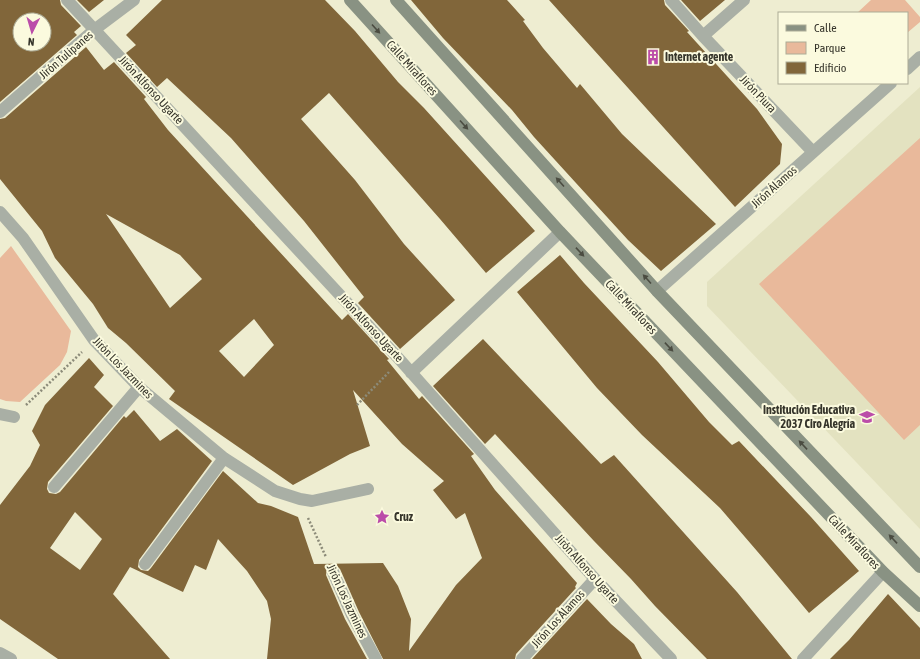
<svg xmlns="http://www.w3.org/2000/svg" width="920" height="659" font-family="'Asap Condensed',sans-serif">
	<style>
		.built { fill: #e3e2c0 }
		.green { fill: #e9b99b }
		.building { fill: #81663a; fill-rule: evenodd }
		.lines { fill: none; stroke-linecap: round; stroke-linejoin: round }
		.path { stroke: #8c8b79; stroke-width: 2.5; stroke-dasharray: 2 2; stroke-linecap: butt }
		.street { stroke: #a9afa5; stroke-width: 12 }
		.secondary { stroke: #899283; stroke-width: 12 }
		.oneway { fill: #4b4c41 }
		.labels { text-anchor: middle; dominant-baseline: central; stroke-width: 4; stroke-linejoin: round; paint-order: stroke }
		.street-label { font-size: 12px; fill: #36352b; stroke: #fbfade }
		.poi-label { font-size: 12px; font-weight: bold; fill: #36352b; stroke: #fbfade; text-anchor: start }
	</style>
	<rect width="100%" height="100%" fill="#eeedd1"/>
	<path class="built" d="M920,87V529L707,306V282Z"/>
	<path class="green" d="M871,0H905L920,17V22L907,33V13H857Z
		M920,138V425L904,440L759,284Z
		M11,246L71,331L67,352L60,365L20,402L6,401L0,399V258Z"/>
	<path class="building" d="M0,0H60L61,5L81,26L74,32L77,35L0,102ZM20,20H44V44H20Z
		M77,0H104L89,12Z
		M162,0H325L355,31L398,82L424,108L535,231L486,273L440,219L329,93L301,119L355,180L404,244L455,300L400,349L358,303L364,297L304,221L231,138L167,78L157,87L126,53L136,45L126,35Z
		M411,0H507L525,20L523,21L543,48L577,88L580,84L622,134L716,224L661,271L628,240L534,137L512,110L443,38Z
		M549,0H664L665,5L689,31L687,32L757,109L782,144L780,164L735,207Z
		M681,0H725L700,21Z
		M86,47L104,70L114,62L146,97L144,99L168,130L342,320L348,314L389,359L387,360L419,399L422,396L474,454L471,456L495,490L577,583L575,587L576,588L516,654L515,659H383L359,612L340,569L337,566L333,565H330L327,568L326,575L345,619L367,659H267L271,619L267,601L247,571L218,539L206,570L195,565L183,592L130,567L113,594L170,659H58L0,619V505L30,466L40,445L32,431L45,405L89,358L104,375L94,387L113,406L48,482L47,489L49,493L56,494L60,492L124,416L126,418L134,410L160,441L177,429L212,461L139,560L138,567L141,570L148,571L151,568L223,471L258,503L271,506L298,517L314,564L383,563L398,586L411,619L409,651L456,585L482,558L465,513L456,519L433,490L444,481L402,444L353,390L370,446L350,454L293,485L169,399L175,391L126,343L108,328L93,304L55,258L42,231L0,179V119L5,118ZM106,214L180,255L202,279L170,308ZM254,319L274,345L244,377L219,351ZM75,512L102,539L80,570L50,548Z
		M560,255L584,283L658,362L709,422L732,445L739,441L811,517L859,571L809,613L763,558L720,508L642,435L597,388L517,292Z
		M483,339L601,464L614,455L737,592L792,659H707L655,606L631,579L594,541L495,434L485,444L433,386Z
		M888,594L920,628V659H830L849,640Z
		M587,599L611,624L634,644L642,659H532Z"/>
	<g class="lines">
		<path class="path" d="M26,405L82,352
			M357,405L389,372
			M308,518L326,557"/>
		<path class="street" d="M67,0L401,361L595,579L671,659
			M671,0L703,36L813,152
			M703,36L744,0
			M907,69L920,57
			M0,112L94,30L134,0
			M0,212L23,238L94,340L139,387L224,458L275,491L300,499L312,501L368,489
			M657,291L891,83
			M411,373L560,232
			M0,414L14,417
			M54,487L139,387
			M145,564L224,458
			M333,572L352,615L376,659
			M0,653L11,659
			M522,659L595,579
			M803,659L883,572"/>
		<path class="secondary" d="M350,0L560,232L883,572L920,606
			M396,0L657,291L920,567"/>
	</g>
	<defs><path id="oneway-solid" d="M-6-.8H1V-3.2L6.5 0L1 3.2V.8H-6Z"/></defs>
	<g class="oneway">
		<use href="#oneway-solid" transform="translate(376 29) rotate(48)"/>
		<use href="#oneway-solid" transform="translate(464 125) rotate(48)"/>
		<use href="#oneway-solid" transform="translate(560 182) rotate(-132)"/>
		<use href="#oneway-solid" transform="translate(580 252) rotate(47)"/>
		<use href="#oneway-solid" transform="translate(647 279) rotate(-132)"/>
		<use href="#oneway-solid" transform="translate(669 347) rotate(47)"/>
		<use href="#oneway-solid" transform="translate(803 445) rotate(-133)"/>
		<use href="#oneway-solid" transform="translate(893 539) rotate(-133)"/>
	</g>
	<defs>
		<g id="building-bare" transform="scale(1.2)"><path d="M-4-6H4V6H1V3H-1V6H-4ZM-2.5-4.3h1.7v1.8h-1.7ZM.8-4.3h1.7v1.8H.8ZM-2.5-1h1.7V.8h-1.7ZM.8-1h1.7V.8H.8Z" fill="#bb4ca9" stroke="#fbfade" stroke-width="2.5" paint-order="stroke"/></g>
		<g id="school-bare" transform="scale(1.2)"><path d="M0-5L7-2L0 1L-7-2ZM-4 1L0 2.5L4 1V4Q0 6-4 4Z" fill="#bb4ca9" stroke="#fbfade" stroke-width="2.5" paint-order="stroke"/></g>
		<g id="sight-bare" transform="scale(1.2)"><path d="M0-6L1.8-2.2L6-1.7L2.9 1.2L3.7 5.4L0 3.3L-3.7 5.4L-2.9 1.2L-6-1.7L-1.8-2.2Z" fill="#bb4ca9" stroke="#fbfade" stroke-width="2.5" paint-order="stroke"/></g>
	</defs>
	<g fill-rule="evenodd">
		<use href="#building-bare" x="653" y="57"/>
		<use href="#school-bare" x="867" y="417"/>
		<use href="#sight-bare" x="382" y="517"/>
	</g>
	<g class="labels">
		<g class="street-label">
			<text transform="translate(66 55) rotate(-41)">Jirón Tulipanes</text>
			<text transform="translate(412 68) rotate(48)">Calle Miraflores</text>
			<text transform="translate(151 90) rotate(47)">Jirón Alfonso Ugarte</text>
			<text transform="translate(758 94) rotate(46)">Jirón Piura</text>
			<text transform="translate(774 187) rotate(-42)">Jirón Álamos</text>
			<text transform="translate(631 307) rotate(47)">Calle Miraflores</text>
			<text transform="translate(371 328) rotate(47)">Jirón Alfonso Ugarte</text>
			<text transform="translate(123 368) rotate(46)">Jirón Los Jazmines</text>
			<text transform="translate(854 542) rotate(47)">Calle Miraflores</text>
			<text transform="translate(587 569) rotate(48)">Jirón Alfonso Ugarte</text>
			<text transform="translate(347 601) rotate(65)">Jirón Los Jazmines</text>
			<text transform="translate(558 619) rotate(-48)">Jirón Los Álamos</text>
		</g>
		<g class="poi-label">
			<text x="665" y="57">Internet agente</text>
			<text x="855" y="410" text-anchor="end">Institución Educativa<tspan x="855" dy="14">2037 Ciro Alegría</tspan></text>
			<text x="394" y="517">Cruz</text>
		</g>
	</g>
	<rect x="778" y="12" width="130" height="72" fill="#fbfade" stroke="#acab96"/>
	<rect x="786" y="25" width="20" height="6" fill="#899283" stroke="#acab96"/>
	<text x="814" y="32" font-size="12" fill="#36352b">Calle</text>
	<rect x="786" y="42" width="20" height="12" fill="#e9b99b" stroke="#acab96"/>
	<text x="814" y="52" font-size="12" fill="#36352b">Parque</text>
	<rect x="786" y="62" width="20" height="12" fill="#81663a" stroke="#acab96"/>
	<text x="814" y="72" font-size="12" fill="#36352b">Edificio</text>
	<g transform="translate(32 32) rotate(185)"><circle r="19" fill="#fbfade" stroke="#acab96"/>
	<path d="M0-3L7 15L0 10L-7 15Z" fill="#bb4ca9"/>
	<text y="-6" font-size="11" font-weight="bold" text-anchor="middle" fill="#36352b">N</text>
	</g>
</svg>
